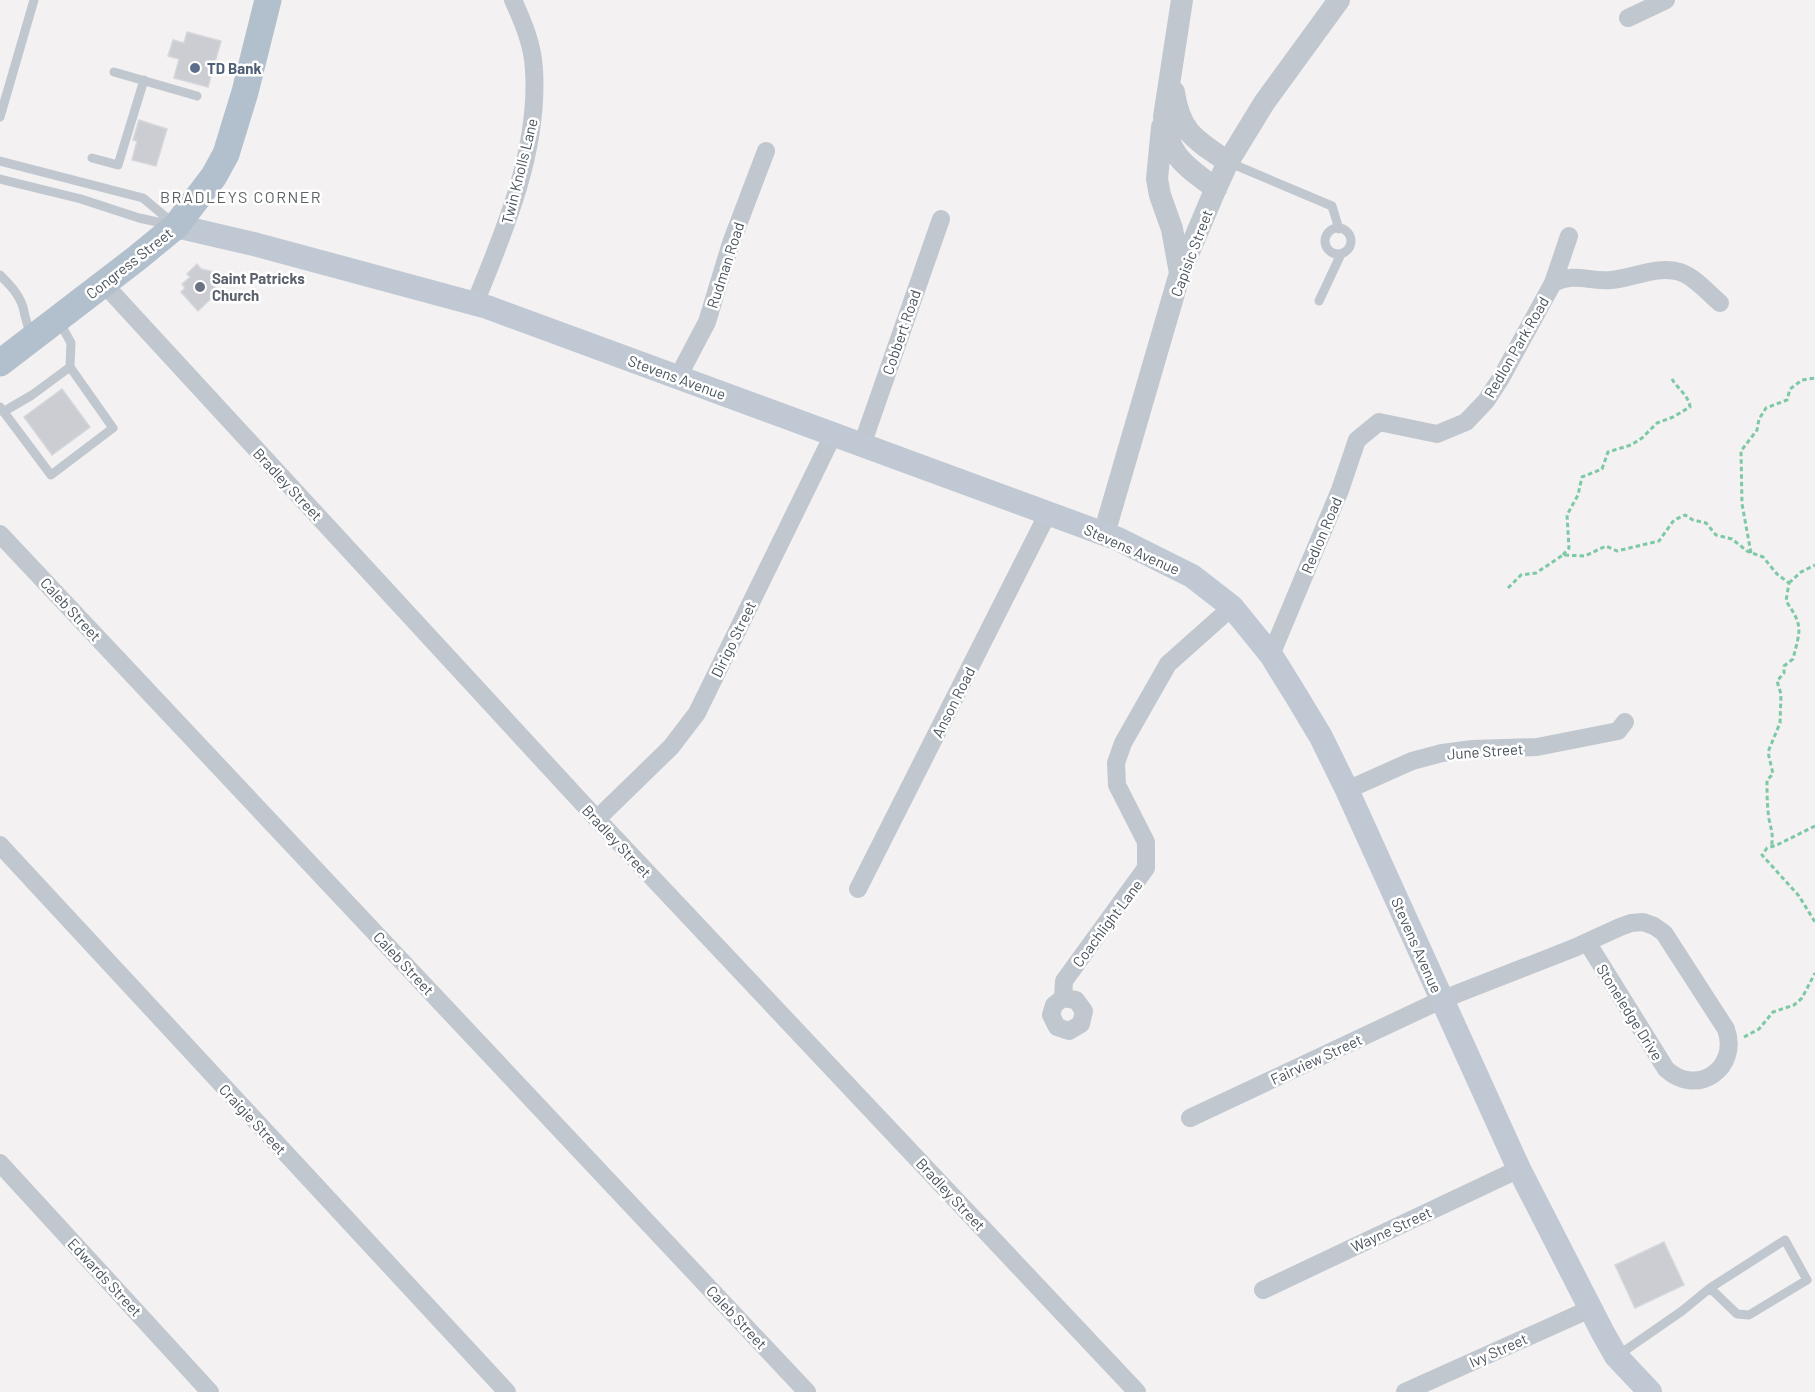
<svg xmlns="http://www.w3.org/2000/svg" width="1815" height="1392" font-family="Barlow,sans-serif">
	<style>
		.building { fill: #cbcdd3; stroke: #d5d7db; stroke-width: 1.5 }
		.lines { fill: none; stroke-linecap: round; stroke-linejoin: round }
		.path { stroke: #7dc9a6; stroke-width: 3; stroke-dasharray: 4.5 3; stroke-linecap: butt }
		.service { stroke: #c0c7ce; stroke-width: 9 }
		.minor { stroke: #c0c7ce; stroke-width: 18 }
		.tertiary { stroke: #c0c7ce; stroke-width: 22 }
		.secondary { stroke: #c0c8d3; stroke-width: 24 }
		.primary { stroke: #b2bfcd; stroke-width: 27 }
		.service-dot { fill: #5c6f8a; stroke: #fff; stroke-width: 2 }
		.worship-dot { fill: #6b7280; stroke: #fff; stroke-width: 2 }
		.labels { text-anchor: middle; dominant-baseline: central; stroke-width: 5; stroke-linejoin: round; paint-order: stroke }
		.service-label { font-size: 15px; font-weight: bold; fill: #4e5e75; stroke: #fff; text-anchor: start }
		.street-label { font-size: 15px; fill: #4a535d; stroke: #fff }
		.worship-label { font-size: 15px; font-weight: bold; fill: #5b616d; stroke: #fff; text-anchor: start }
		.neighbourhood-label { font-size: 16px; letter-spacing: 1.5px; fill: #5d6165; stroke: #fff }
	</style>
	<rect width="100%" height="100%" fill="#f3f1f1"/>
	<path class="building" d="M187,32L221,41L208,87L174,78L179,59L168,56L173,40L184,43Z
		M139,120L167,129L156,166L132,160L137,141L133,140Z
		M197,264L201,269L227,275L215,287L219,291L198,311L181,292L185,288L182,284L190,277L187,274Z
		M62,389L90,427L52,455L24,417Z
		M1664,1242L1684,1285L1635,1308L1615,1265Z"/>
	<g class="lines">
		<path class="path" d="M1751,553L1742,504L1741,451L1757,430L1759,419L1766,408L1787,400L1790,389L1802,380L1815,378
			M1563,555L1569,548L1567,515L1578,495L1582,477L1602,469L1608,452L1631,445L1642,438L1657,423L1673,417L1690,407C1689,396 1677,388 1672,379
			M1789,583L1801,572L1815,565
			M1508,588L1521,575L1536,573L1563,555L1585,556L1606,546L1617,551L1659,541L1674,520L1685,515L1693,520L1706,523L1716,535L1732,539L1747,551L1763,557L1777,574L1789,583L1786,601C1804,627 1800,630 1793,659L1784,666V673L1777,681L1781,694L1780,723L1768,752L1773,774L1767,780C1767,793 1767,806 1769,819C1771,829 1774,836 1771,847
			M1815,826L1777,845L1767,848L1762,855L1799,896L1815,922
			M1744,1037L1759,1029L1773,1012L1794,1005L1802,998L1815,973"/>
		<path class="service" d="M114,72L197,96
			M0,117L34,0
			M92,158L118,165L144,80
			M0,161L143,198L174,224
			M1228,162L1332,206L1339,229
			M0,179L81,199L139,218L171,225
			M1325 241a13 13 0 1 1 26 0a13 13 0 1 1-26 0Z
			M0,275C9,284 19,294 23,307C26,319 25,322 32,335
			M1319,301L1341,254
			M0,407L51,475L113,428L70,367L71,343L59,321
			M3,412L32,395L70,367
			M1785,1240L1807,1280L1749,1315L1737,1314L1710,1288Z
			M1617,1356L1682,1311L1710,1288"/>
		<path class="minor" d="M1628,18L1666,0
			M1553,283L1569,236
			M104,284L597,819L1137,1392
			M475,303C505,230 539,150 534,70C533,45 523,22 513,0
			M678,377L707,322L731,243L766,151
			M862,445L941,219
			M0,534L807,1392
			M1271,655L1340,490L1357,440L1379,422L1437,434L1466,422L1486,401L1501,378L1553,283C1577,272 1587,282 1611,280C1633,278 1658,265 1680,272C1695,277 1708,293 1720,303
			M1347,790L1412,761L1442,753L1473,749L1537,747L1618,731L1625,722
			M597,819L671,747L697,713L833,435
			M0,845L507,1392
			M858,889L1047,515
			M1063,998L1076,1000L1084,1011L1081,1024L1069,1031L1057,1027L1051,1015L1054,1005L1063,998L1064,981L1146,868V842L1117,785L1116,763L1123,743L1168,664L1232,607
			M1190,1118L1441,1000L1574,948L1620,927L1631,923L1643,922L1654,926L1664,933L1726,1029C1740,1068 1697,1098 1666,1069L1587,942
			M0,1163L210,1392
			M1263,1290L1519,1169
			M1405,1392L1590,1309"/>
		<path class="tertiary" d="M1182,0L1164,117C1169,158 1185,165 1216,189
			M1174,92C1180,133 1196,140 1228,162
			M1162,127L1157,179L1160,195L1172,229L1180,273
			M1104,534L1180,273L1213,195L1228,162L1264,103L1339,0"/>
		<path class="secondary" d="M176,226L254,244L487,307L1118,539L1192,576L1232,607L1271,655L1297,697L1321,737L1347,790L1519,1169L1603,1333L1616,1356L1650,1392"/>
		<path class="primary" d="M0,363L137,258L176,226L214,176L226,154L245,92L268,0"/>
	</g>
	<circle class="service-dot" cx="195" cy="68" r="6"/>
	<circle class="worship-dot" cx="200" cy="287" r="6"/>
	<g class="labels">
		<g class="service-label">
			<text x="207" y="68">TD Bank</text>
		</g>
		<g class="street-label">
			<text transform="translate(519 171) rotate(-76)">Twin Knolls Lane</text>
			<text transform="translate(1191 253) rotate(-69)">Capisic Street</text>
			<text transform="translate(129 263) rotate(-38)">Congress Street</text>
			<text transform="translate(725 265) rotate(-72)">Rudman Road</text>
			<text transform="translate(901 332) rotate(-71)">Cobbert Road</text>
			<text transform="translate(1516 347) rotate(-60)">Redlon Park Road</text>
			<text transform="translate(677 377) rotate(20)">Stevens Avenue</text>
			<text transform="translate(288 484) rotate(47)">Bradley Street</text>
			<text transform="translate(1321 535) rotate(-67)">Redlon Road</text>
			<text transform="translate(1132 549) rotate(24)">Stevens Avenue</text>
			<text transform="translate(71 609) rotate(47)">Caleb Street</text>
			<text transform="translate(733 639) rotate(-64)">Dirigo Street</text>
			<text transform="translate(953 702) rotate(-63)">Anson Road</text>
			<text transform="translate(1485 751) rotate(-4)">June Street</text>
			<text transform="translate(617 841) rotate(47)">Bradley Street</text>
			<text transform="translate(1107 923) rotate(-53)">Coachlight Lane</text>
			<text transform="translate(1417 945) rotate(66)">Stevens Avenue</text>
			<text transform="translate(404 963) rotate(47)">Caleb Street</text>
			<text transform="translate(1630 1012) rotate(58)">Stoneledge Drive</text>
			<text transform="translate(1316 1059) rotate(-25)">Fairview Street</text>
			<text transform="translate(253 1119) rotate(47)">Craigie Street</text>
			<text transform="translate(951 1194) rotate(47)">Bradley Street</text>
			<text transform="translate(1391 1229) rotate(-25)">Wayne Street</text>
			<text transform="translate(105 1277) rotate(47)">Edwards Street</text>
			<text transform="translate(737 1317) rotate(47)">Caleb Street</text>
			<text transform="translate(1498 1350) rotate(-24)">Ivy Street</text>
		</g>
		<g class="worship-label">
			<text x="212" y="278">Saint Patricks<tspan x="212" dy="17">Church</tspan></text>
		</g>
		<g class="neighbourhood-label">
			<text x="241" y="196">BRADLEYS CORNER</text>
		</g>
	</g>
</svg>
